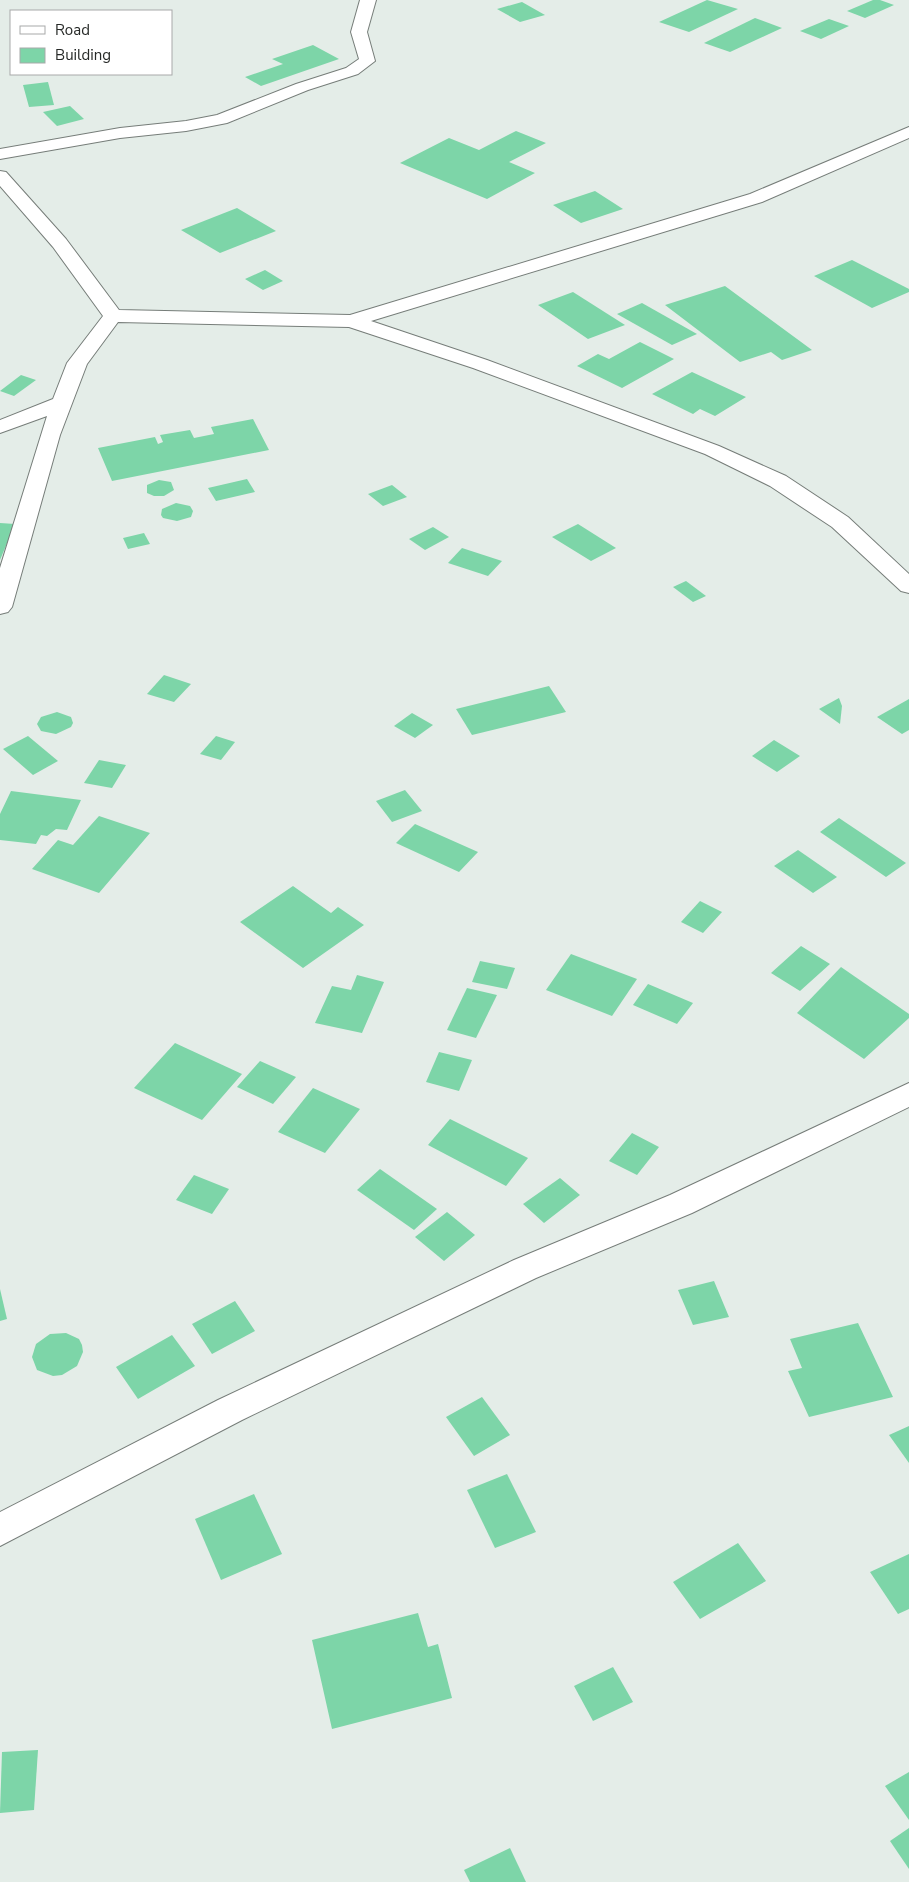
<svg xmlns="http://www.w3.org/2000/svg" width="909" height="1882" font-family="'Nunito Sans',sans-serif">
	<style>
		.building { fill: #7dd5a8 }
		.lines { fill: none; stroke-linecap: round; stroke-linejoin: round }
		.minor-casing { stroke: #767d79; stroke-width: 2 }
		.minor { fill: #fff; fill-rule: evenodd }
	</style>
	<rect width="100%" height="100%" fill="#e4ede8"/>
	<g class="building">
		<path d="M707,0L738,9L689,32L659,22Z"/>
		<path d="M873,0H880L894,5L865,18L847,11Z"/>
		<path d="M522,2L545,15L520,22L497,9Z"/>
		<path d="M755,18L782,28L730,52L704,43Z"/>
		<path d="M829,19L849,26L821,39L800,31Z"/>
		<path d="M313,45L339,59L261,86L245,77L283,64L272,59Z"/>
		<path d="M48,82L54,105L29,107L23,85Z"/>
		<path d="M70,106L84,119L57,126L43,112Z"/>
		<path d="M516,131L546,143L509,162L535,173L487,199L400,163L449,138L479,150Z"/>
		<path d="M595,191L623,209L581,223L553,205Z"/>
		<path d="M237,208L276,231L220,253L181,230Z"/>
		<path d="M852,260L909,289V292L872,308L814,276Z"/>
		<path d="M265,270L283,281L263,290L245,279Z"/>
		<path d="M725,286L812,350L782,360L771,352L740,362L665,305Z"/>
		<path d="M573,292L625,325L588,339L538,305Z"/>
		<path d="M642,303L697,334L672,345L617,314Z"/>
		<path d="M640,342L674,359L622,388L577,366L598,354L609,359Z"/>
		<path d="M692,372L746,397L715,416L700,409L693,414L652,394Z"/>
		<path d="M21,375L36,380L14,396L0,391Z"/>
		<path d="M253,419L269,450L112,481L98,448L155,437L158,444L163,442L160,435L190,430L194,438L214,434L211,427Z"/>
		<path d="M247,479L255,492L216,501L208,488Z"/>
		<path d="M159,480L171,482L174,490L164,496H154L147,493V485Z"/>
		<path d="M392,485L407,497L383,506L368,494Z"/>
		<path d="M176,503L190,506L193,511L191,517L177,521L163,518L161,515L162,509Z"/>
		<path d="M0,523L15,524L0,560Z"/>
		<path d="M578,524L616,548L591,561L552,537Z"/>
		<path d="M433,527L449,537L425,550L409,539Z"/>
		<path d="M144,533L150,544L128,549L123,538Z"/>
		<path d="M462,548L502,561L488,576L448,563Z"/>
		<path d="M686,581L706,596L693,602L673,587Z"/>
		<path d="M164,675L191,684L174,702L147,694Z"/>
		<path d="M549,686L566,712L472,735L456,709Z"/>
		<path d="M839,698L842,706L840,724L819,709Z"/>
		<path d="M909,699V730L902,734L877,717Z"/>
		<path d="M57,712L71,717L73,723L71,727L56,734L41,731L37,724L41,717Z"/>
		<path d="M412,713L433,725L415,738L394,726Z"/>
		<path d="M28,736L58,761L33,775L3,749Z"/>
		<path d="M216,736L235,742L221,760L200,754Z"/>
		<path d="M774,740L800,756L777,772L752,756Z"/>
		<path d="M99,760L126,765L112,788L84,783Z"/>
		<path d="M405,790L422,811L392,822L376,801Z"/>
		<path d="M11,791L81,800L67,830L56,829L47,836L41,835L36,844L0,840V814Z"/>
		<path d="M99,816L150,833L99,893L32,869L58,840L73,845Z"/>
		<path d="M839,818L906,863L886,877L820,832Z"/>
		<path d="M415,824L478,852L459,872L396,843Z"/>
		<path d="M798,850L837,877L813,893L774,866Z"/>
		<path d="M293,886L331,913L338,907L364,925L303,968L240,922Z"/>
		<path d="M700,901L722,912L703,933L681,922Z"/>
		<path d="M801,946L830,964L800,991L771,973Z"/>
		<path d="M571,954L637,979L612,1016L546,990Z"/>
		<path d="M480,961L515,968L507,989L472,982Z"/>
		<path d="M841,967L909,1014V1018L864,1059L797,1013Z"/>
		<path d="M357,975L384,982L362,1033L315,1023L332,986L351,990Z"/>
		<path d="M648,984L693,1003L677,1024L633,1005Z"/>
		<path d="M467,988L497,995L476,1038L447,1030Z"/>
		<path d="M175,1043L242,1074L202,1120L134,1088Z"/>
		<path d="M439,1052L472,1060L459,1091L426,1082Z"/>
		<path d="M260,1061L296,1077L273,1104L237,1087Z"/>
		<path d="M313,1088L360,1109L325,1153L278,1132Z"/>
		<path d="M450,1119L528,1158L506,1186L428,1145Z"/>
		<path d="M632,1133L659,1147L637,1175L609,1161Z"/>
		<path d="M380,1169L437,1209L414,1230L357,1190Z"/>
		<path d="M194,1175L229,1189L212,1214L176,1200Z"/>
		<path d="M560,1178L580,1195L544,1223L523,1204Z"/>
		<path d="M447,1212L475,1235L444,1261L415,1237Z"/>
		<path d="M714,1281L729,1317L693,1325L678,1290Z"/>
		<path d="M0,1289L7,1319L0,1321Z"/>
		<path d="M235,1301L255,1331L212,1354L192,1324Z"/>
		<path d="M858,1323L893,1397L809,1417L788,1371L802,1368L790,1339Z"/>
		<path d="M66,1333L79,1339L82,1345L83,1352L77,1366L62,1375L53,1376L37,1370L32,1357L36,1344L50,1334Z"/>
		<path d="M172,1335L195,1366L138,1399L116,1367Z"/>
		<path d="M482,1397L510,1435L474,1456L446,1417Z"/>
		<path d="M909,1426V1463L889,1435Z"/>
		<path d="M507,1474L536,1532L495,1548L467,1490Z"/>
		<path d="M254,1494L282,1554L221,1580L195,1519Z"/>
		<path d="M738,1543L766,1581L700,1619L673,1582Z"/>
		<path d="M909,1554V1609L898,1614L870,1572Z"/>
		<path d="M418,1613L428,1647L438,1644L452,1698L332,1729L312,1640Z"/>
		<path d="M613,1667L633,1702L593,1721L574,1686Z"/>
		<path d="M38,1750L34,1810L0,1813L2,1752Z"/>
		<path d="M909,1772V1820L885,1786Z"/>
		<path d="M909,1828V1869L890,1841Z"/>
		<path d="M510,1848L526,1882H470L464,1870Z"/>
	</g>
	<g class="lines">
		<g class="minor-casing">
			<g id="minor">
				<path d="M360,0H376L367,32L375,61L358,74L308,90L227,123L186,131L120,138L0,159V149L120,128L186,121L217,115L296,84L346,68L359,59L351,32Z"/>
				<path d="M909,127V138L762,202L371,321L487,360L719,446L786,476L848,517L909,574V593L901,591L832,527L770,486L705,454L473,368L349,327L118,322L87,364L60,435L12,607L8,612L0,614V568L47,416L0,433V420L53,399L67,363L103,316L53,247L0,186V171L6,172L66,239L119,310L350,315L750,194Z"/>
				<path d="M909,1083V1107L692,1213L536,1278L242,1420L0,1546V1512L218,1400L514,1260L670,1195Z"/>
			</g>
		</g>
		<use href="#minor" class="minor"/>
	</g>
	<rect x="10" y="10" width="162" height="65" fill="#ffffff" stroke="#a8a9a9"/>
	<rect x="20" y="26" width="25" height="8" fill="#ffffff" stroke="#a8a9a9"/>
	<text x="55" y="35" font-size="15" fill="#262927">Road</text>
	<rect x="20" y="48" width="25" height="15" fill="#7dd5a8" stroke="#a8a9a9"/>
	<text x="55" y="60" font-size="15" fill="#262927">Building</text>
</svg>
